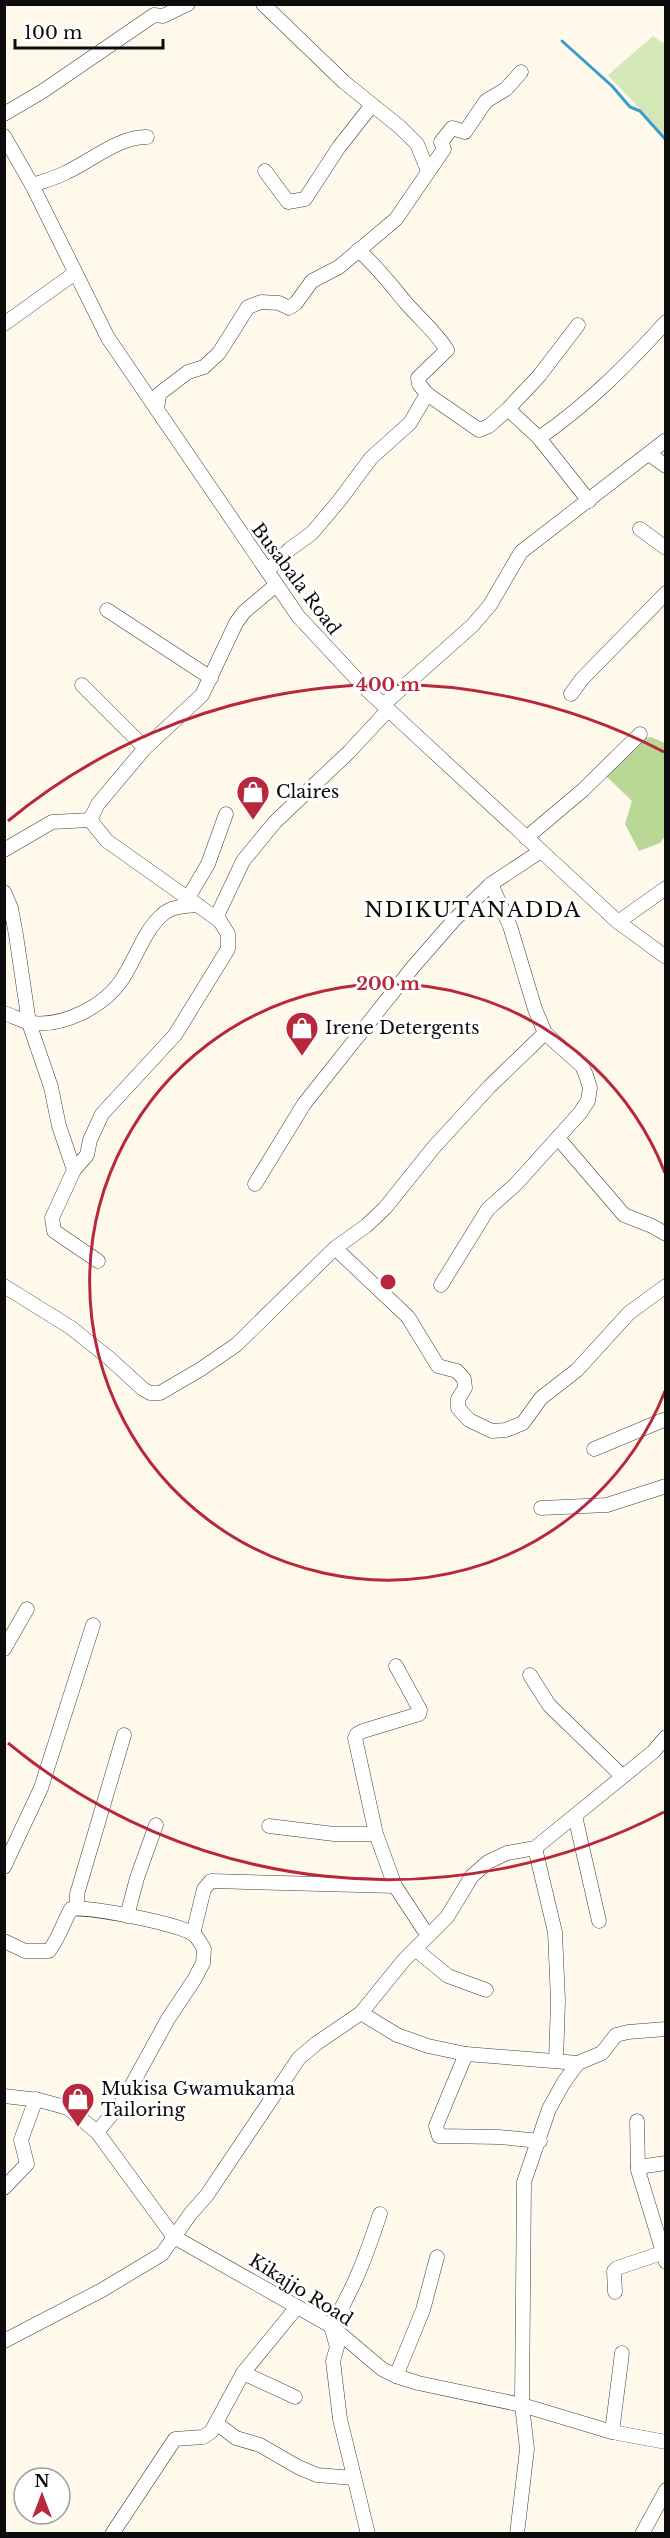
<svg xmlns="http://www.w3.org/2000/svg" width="670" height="2538" font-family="'Libre Baskerville',serif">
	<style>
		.green { fill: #d4e8b7 }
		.forest { fill: #b9d896 }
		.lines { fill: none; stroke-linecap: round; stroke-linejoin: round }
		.stream { stroke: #3a9cca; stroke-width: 3 }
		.minor-casing { stroke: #3f3f3f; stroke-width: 15 }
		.minor { stroke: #fff; stroke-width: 14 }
		.ring { fill: none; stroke: #b9273a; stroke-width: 3 }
		.labels { text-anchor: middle; stroke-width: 6; stroke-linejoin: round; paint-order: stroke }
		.street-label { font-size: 18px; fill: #0c0c0c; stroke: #fff }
		.poi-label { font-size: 18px; fill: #0c0c0c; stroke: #fff; text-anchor: start }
		.quarter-label { font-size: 21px; letter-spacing: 1.5px; fill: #0c0c0c; stroke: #fff }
		.centre { fill: #b9273a; stroke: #fff; stroke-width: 3 }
		.ring-label { font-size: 18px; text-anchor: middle; font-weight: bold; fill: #b9273a; stroke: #fff; stroke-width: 6; stroke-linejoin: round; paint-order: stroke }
	</style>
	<rect width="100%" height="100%" fill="#fff9ec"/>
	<path class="green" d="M653,36L663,43L665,42V136L608,75Z"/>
	<path class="forest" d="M651,737L665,743V836L660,843L639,851L625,824L632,801L606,776L639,739Z"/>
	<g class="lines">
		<path class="stream" d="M562,41L612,86L630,107L640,111L666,140"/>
		<g class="minor-casing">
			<g id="minor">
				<path d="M263,4L344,82L401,128L417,144L428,171"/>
				<path d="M4,114L43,91L154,15L163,16L188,4"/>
				<path d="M4,136L32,185L108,338L298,616L364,687L421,740L618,922L666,957"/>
				<path d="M265,171L288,202L305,199L339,147L372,105"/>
				<path d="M32,185C44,181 56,178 67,172C91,161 120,136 147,137"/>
				<path d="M4,324L75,273"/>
				<path d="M427,394L479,430L489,426L508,409L539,438L589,501"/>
				<path d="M508,409L539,376L578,325"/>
				<path d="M157,410L159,394L188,372L204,367L219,353L248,307L261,302L279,303L289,308L296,303L312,281L339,267L396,219L444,149L441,142L452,128L465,132L486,101L506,89L521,72"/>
				<path d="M539,438C588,404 626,366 666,322"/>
				<path d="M649,454L666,466"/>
				<path d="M640,529L666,548"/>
				<path d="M267,571L290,549L312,533L339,501L371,458L410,423L427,394L419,384L418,378L447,350C436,332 420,319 406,303C391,285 377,266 358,250"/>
				<path d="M107,610L211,678"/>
				<path d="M82,685L145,748L202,695L236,623L244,612L276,585"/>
				<path d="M571,694L582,679L666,593"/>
				<path d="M383,705L473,625L490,605L521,552L666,440"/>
				<path d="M526,838L583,790L640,734"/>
				<path d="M4,850L52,822L90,820"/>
				<path d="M4,892L11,908L16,935L29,1023L51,1087L59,1126L74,1170"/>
				<path d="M188,898L208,864L226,814"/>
				<path d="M216,918L243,861L275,822L349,752L388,710"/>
				<path d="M618,922L666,888"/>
				<path d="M4,1013C13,1016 22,1021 31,1023C64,1027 105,1006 123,978C136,958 144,931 162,915C171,906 186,906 198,905"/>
				<path d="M558,1138L624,1215L652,1226L666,1234"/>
				<path d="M255,1184L304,1104L413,967L454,920L491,884L541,851"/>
				<path d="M335,1248L408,1317L438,1366L457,1371L464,1379L465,1388L458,1399V1408L469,1420L492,1431L506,1430L523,1423L541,1398L577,1370L629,1313L666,1286"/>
				<path d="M98,1261L54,1231L52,1218L74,1170L87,1155L90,1140L102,1114L175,1035L228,949V934L220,921L107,841L90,820L98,804L145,748"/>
				<path d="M441,1285L488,1209L516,1184L580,1113L588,1101L590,1088L586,1075L582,1066L545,1033L535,1009L510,926L491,884"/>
				<path d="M4,1286L70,1327L109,1358L143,1389L150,1393H160L201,1369L236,1345L335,1248L366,1226L385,1208L434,1147L490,1086L545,1033"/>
				<path d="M594,1449L666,1419"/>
				<path d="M541,1508L607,1505L666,1486"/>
				<path d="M4,1649L27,1609"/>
				<path d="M530,1675L549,1705L621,1775"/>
				<path d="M575,1816L599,1921"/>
				<path d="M269,1826L334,1834H376L395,1886"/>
				<path d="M376,1834L355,1738L357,1734L363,1731L419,1714L420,1710L396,1666"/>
				<path d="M535,1848L555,1932L558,2001L556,2061"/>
				<path d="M4,1867L41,1788L93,1625"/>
				<path d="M77,1908V1894L124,1735"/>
				<path d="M127,1916L137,1878L156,1825"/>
				<path d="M193,1934L204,1889L211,1881L395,1886L428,1936"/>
				<path d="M4,1941L25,1951H49C59,1938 63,1923 71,1909C88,1906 180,1924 193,1934C198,1937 201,1944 204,1949L203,1963L194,1980L168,2019L123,2101L97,2132"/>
				<path d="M415,1949L448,1976L486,1990"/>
				<path d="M361,2013L397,2035L428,2046L466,2054L578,2063L602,2053L616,2035L628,2032L666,2029"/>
				<path d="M466,2054L436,2126L439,2136L499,2137L540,2141"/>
				<path d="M4,2096L39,2100L68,2108L97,2132L174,2237L331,2326L382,2369L396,2376L418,2383L522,2405L612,2432L666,2442"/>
				<path d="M637,2121L638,2170L666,2262"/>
				<path d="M638,2167L666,2163"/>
				<path d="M4,2188L27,2164L21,2140L36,2099"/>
				<path d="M615,2292L614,2271L617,2268L662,2253"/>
				<path d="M4,2341L102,2290L162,2254L191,2213L207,2195L299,2058L317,2043L361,2013L404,1960L447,1917L472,1876L488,1862L507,1853L535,1848L653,1752L666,1737"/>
				<path d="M243,2373L295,2397"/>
				<path d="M396,2376L423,2310L437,2257"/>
				<path d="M216,2423L236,2438L260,2445L298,2467L317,2475L354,2478"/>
				<path d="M612,2432L622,2353"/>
				<path d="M112,2534L175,2439L203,2437L211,2432L243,2373L297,2307"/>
				<path d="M368,2534L340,2419L333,2361L337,2347L331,2326C354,2289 366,2256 380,2214"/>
				<path d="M517,2534L527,2449L522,2405L524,2182L549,2109L564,2082L578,2063"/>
				<path d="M642,2534L666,2490"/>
			</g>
		</g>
		<use href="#minor" class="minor"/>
	</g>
	<g class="ring">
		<path d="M665 1391A298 298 0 1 1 665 1173"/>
		<path d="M664 1812A597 597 0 0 1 8 1743M8 821A597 597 0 0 1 664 752"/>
	</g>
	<defs>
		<g id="shop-pin" transform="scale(1.725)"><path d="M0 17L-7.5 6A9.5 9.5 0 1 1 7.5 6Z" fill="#b9273a" stroke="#fff"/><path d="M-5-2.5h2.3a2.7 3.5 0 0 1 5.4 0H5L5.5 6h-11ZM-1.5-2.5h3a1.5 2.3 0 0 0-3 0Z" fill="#fff"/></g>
	</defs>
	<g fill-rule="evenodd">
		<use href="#shop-pin" x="253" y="792"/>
		<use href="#shop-pin" x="302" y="1028"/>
		<use href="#shop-pin" x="78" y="2099"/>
	</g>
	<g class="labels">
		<g class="street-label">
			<text transform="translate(296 579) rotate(53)" y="6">Busabala Road</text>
			<text transform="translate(301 2290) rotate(32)" y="6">Kikajjo Road</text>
		</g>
		<g class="poi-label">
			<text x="276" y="798">Claires</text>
			<text x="325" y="1034">Irene Detergents</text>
			<text x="101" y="2095">Mukisa Gwamukama<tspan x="101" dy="21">Tailoring</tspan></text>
		</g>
		<g class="quarter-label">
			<text x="473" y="917">NDIKUTANADDA</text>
		</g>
	</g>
	<circle cx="388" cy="1282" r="9" class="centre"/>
	<g class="ring-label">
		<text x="388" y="691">400 m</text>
		<text x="388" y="990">200 m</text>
	</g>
	<rect width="670" height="2538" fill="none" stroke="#0c0c0c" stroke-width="12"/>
	<g transform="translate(42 2496)"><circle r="28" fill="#ffffff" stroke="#9e9e9e" stroke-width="1.5"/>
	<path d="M0-4.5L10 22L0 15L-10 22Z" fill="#b9273a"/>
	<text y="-9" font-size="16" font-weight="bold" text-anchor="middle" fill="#0c0c0c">N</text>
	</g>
	<path d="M15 39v9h148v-9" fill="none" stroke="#0c0c0c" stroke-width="3"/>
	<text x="24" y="39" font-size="18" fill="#0c0c0c" stroke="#ffffff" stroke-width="4.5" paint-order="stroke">100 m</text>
</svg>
